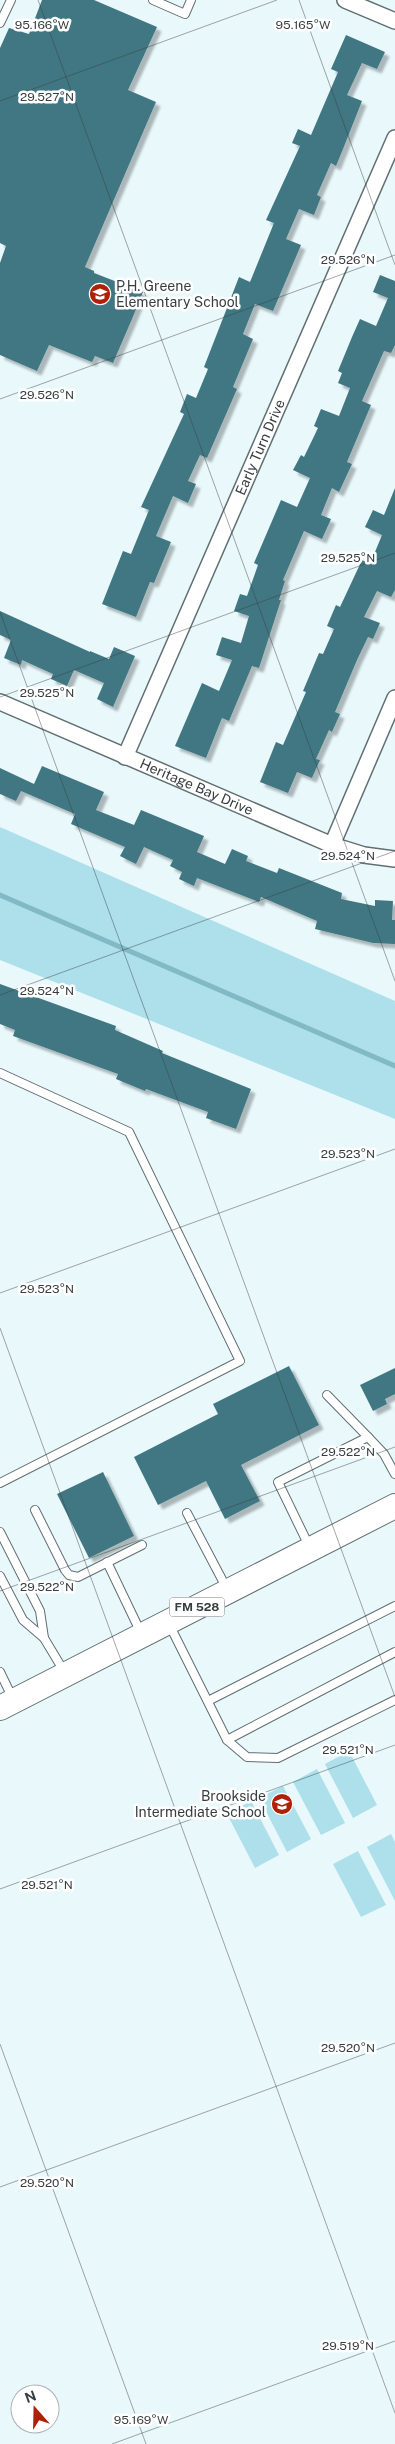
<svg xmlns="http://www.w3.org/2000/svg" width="395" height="2444" font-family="'Public Sans',sans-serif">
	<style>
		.green { fill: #ade0eb }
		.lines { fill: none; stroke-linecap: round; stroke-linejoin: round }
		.stream { stroke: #81b9c4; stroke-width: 5 }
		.building { fill: #417782; filter: url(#shadow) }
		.lane-casing { stroke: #616f72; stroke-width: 10 }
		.street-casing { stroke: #616f72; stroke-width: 18 }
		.primary-casing { stroke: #616f72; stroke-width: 26 }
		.lane { stroke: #fff; stroke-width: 8 }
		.street { stroke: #fff; stroke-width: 15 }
		.primary { stroke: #fff; stroke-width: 24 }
		.ticks { fill: none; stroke: #373e3f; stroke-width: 1; stroke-opacity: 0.45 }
		.labels { text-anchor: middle; stroke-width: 5; stroke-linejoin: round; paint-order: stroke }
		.shield { fill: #fff; stroke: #737879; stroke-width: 1 }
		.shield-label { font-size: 12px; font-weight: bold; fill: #373e3f }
		.poi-label { font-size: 14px; fill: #373e3f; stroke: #fff; text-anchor: start }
		.street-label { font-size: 14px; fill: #373e3f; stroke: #fff }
		.ticks-label { font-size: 12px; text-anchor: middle; fill: #373e3f; stroke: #fff; stroke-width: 5; stroke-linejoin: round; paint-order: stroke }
	</style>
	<defs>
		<filter id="shadow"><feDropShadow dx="4.5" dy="4.5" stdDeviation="1" flood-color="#0004"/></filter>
	</defs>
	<rect width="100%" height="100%" fill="#e8f8fb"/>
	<g class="green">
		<path d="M0,827L395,1001V1119L0,960Z"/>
		<path d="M349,1751L377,1805L353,1818L325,1764Z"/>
		<path d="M317,1769L345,1823L321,1835L293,1782Z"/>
		<path d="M283,1786L311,1839L287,1852L259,1798Z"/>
		<path d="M251,1801L279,1855L255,1868L227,1814Z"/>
		<path d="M391,1834L395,1842V1901L367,1847Z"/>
		<path d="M358,1851L386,1905L361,1917L333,1864Z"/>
	</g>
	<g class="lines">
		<path class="stream" d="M0,895L395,1066"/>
	</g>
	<g class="building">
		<path d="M42,0H94L157,27L128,90L156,102L85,267L94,271V273L143,292L132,319L113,363L95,356L92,362L49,345L37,371L0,355V263L6,246L0,243V48L9,28L29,34Z"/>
		<path d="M346,35L385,52L377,69L362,63L347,95L362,101L343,149L336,166L331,163L317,195L321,197L314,215L299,209L286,239L301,245L273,311L255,304L243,334L253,339L233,387L237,389L207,458L200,455L188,481L196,484L188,503L173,496L156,536L171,542L154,583L150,582L136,617L102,604L123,551L131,554L149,510L141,507L184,414L180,412L187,394L196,398L208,369L204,367L239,277L250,282L274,223L266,220L300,146L292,143L298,129L311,135L338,72L331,69Z"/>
		<path d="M380,275L395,281V345L391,353L384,351L362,401L371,405L347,462L352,464L339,492L332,488L321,515L331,519L322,539L304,531L283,580L285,581L279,600H281L259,668L252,666L229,721L222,718L206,758L175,746L202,683L219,691L232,660L216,655L222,637L241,643L249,616L234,611L240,594L247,596L258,565L254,563L281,500L297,507L310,478L293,470L301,455L304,457L318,428L314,426L321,409L339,416L350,388L338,383L342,373L338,371L352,337L360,319L376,326L388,298L373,292Z"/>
		<path d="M395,488V590L391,597L377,591L364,617L380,623L373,639L368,637L357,660L335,712L340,714L332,732L329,730L316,759L320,760L312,778L297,772L288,793L260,782L276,742L283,745L306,692L303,691L319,653L323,654L334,629L327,626L336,605L340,607L362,560L370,564L382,535L365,527L373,510L384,515Z"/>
		<path d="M0,611L90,652V651L109,659L114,647L135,656L113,707L97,699L104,683L74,670L67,686L51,679L53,674L22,660L21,665L4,658L11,640L0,635Z"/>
		<path d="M42,766L104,792L96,810L134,825L141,810L204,836L197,852L225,864L232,849L248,856L246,861L277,873L279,868L342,893L341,899L375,906V900L393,901L392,920H395V944L373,943L315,929L317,921L261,897L259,902L197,878L194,886L179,879L182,872L170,866L173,860L144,847L136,864L120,856L125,847L71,824L75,814L21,791L16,801L0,794V768L34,784Z"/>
		<path d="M0,984L116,1026L115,1030L163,1051L162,1053L251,1089L236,1129L206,1118L208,1112L146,1089L145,1091L116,1079L118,1074L13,1036L15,1030L0,1024Z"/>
		<path d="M289,1366L319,1425L241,1465L260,1501L225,1519L206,1481L158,1505L134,1457L218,1414L213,1404Z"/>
		<path d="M395,1368V1394L385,1399L387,1404L373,1411L360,1385Z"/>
		<path d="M103,1472L134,1536L89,1558L57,1494Z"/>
	</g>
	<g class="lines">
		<g class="lane-casing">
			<g id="lane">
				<path d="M153,0L185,14L191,0"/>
				<path d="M0,23L11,0"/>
				<path d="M0,1073L129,1132L240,1361L0,1483"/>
				<path d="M327,1395L368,1437"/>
				<path d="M35,1510L65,1570L69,1575L78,1577L142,1545"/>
				<path d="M187,1513L227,1589"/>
				<path d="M0,1532L40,1611L44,1638"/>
				<path d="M310,1548L278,1482L368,1437L384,1454L395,1474"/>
				<path d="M107,1562L141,1633"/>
				<path d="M0,1576L23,1620L44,1638L65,1673"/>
				<path d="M169,1624L227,1740L247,1757L278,1758L395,1700"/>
				<path d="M0,1672L13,1699"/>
				<path d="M208,1701L395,1606"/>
				<path d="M227,1740L395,1652"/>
			</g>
		</g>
		<g class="street-casing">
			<g id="street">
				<path d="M345,0L395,21"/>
				<path id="s1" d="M0,702L332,845L364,855L395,859"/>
				<path id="s2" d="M125,757L395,138"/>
				<path d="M332,845L395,698"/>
			</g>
		</g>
		<g class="primary-casing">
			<path id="primary" d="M0,1708L395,1506"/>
		</g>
		<use href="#lane" class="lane"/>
		<use href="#street" class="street"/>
		<use href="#primary" class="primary"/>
	</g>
	<path class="ticks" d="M38,0L395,981M299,0L395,265M0,101L277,0M0,399L395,255M0,612L395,1697M0,697L395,553M0,995L395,851M0,1293L395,1149M0,1328L395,2413M0,1591L395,1447M0,1889L395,1745M0,2044L146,2444M0,2187L395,2043M112,2444L395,2341"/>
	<defs>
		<g id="school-disc" transform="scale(1.125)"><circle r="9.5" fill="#af2107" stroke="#fff"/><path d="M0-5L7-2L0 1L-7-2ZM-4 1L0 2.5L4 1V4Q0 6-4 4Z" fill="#fff"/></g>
	</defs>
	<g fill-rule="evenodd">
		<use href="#school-disc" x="100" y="294"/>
		<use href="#school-disc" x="282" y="1804"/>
	</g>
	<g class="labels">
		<rect class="shield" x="169.5" y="1597.5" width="55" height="19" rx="4"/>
		<g class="shield-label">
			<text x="197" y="1611">FM 528</text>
		</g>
		<g class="poi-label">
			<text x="116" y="291">P.H. Greene<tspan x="116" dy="16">Elementary School</tspan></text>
			<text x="266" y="1801" text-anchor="end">Brookside<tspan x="266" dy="16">Intermediate School</tspan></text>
		</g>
		<g class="street-label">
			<text dy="5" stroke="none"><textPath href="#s2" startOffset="338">Early Turn Drive</textPath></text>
			<text dy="5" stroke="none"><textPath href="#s1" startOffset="214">Heritage Bay Drive</textPath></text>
		</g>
	</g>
	<g class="ticks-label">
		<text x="42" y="29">95.166°W</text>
		<text x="303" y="29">95.165°W</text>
		<text x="47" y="101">29.527°N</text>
		<text x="348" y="264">29.526°N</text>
		<text x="47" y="399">29.526°N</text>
		<text x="348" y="562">29.525°N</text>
		<text x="47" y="697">29.525°N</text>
		<text x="348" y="860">29.524°N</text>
		<text x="47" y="995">29.524°N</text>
		<text x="348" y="1158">29.523°N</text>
		<text x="47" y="1293">29.523°N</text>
		<text x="348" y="1456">29.522°N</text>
		<text x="47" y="1591">29.522°N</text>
		<text x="348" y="1754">29.521°N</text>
		<text x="47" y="1889">29.521°N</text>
		<text x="348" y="2052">29.520°N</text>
		<text x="47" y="2187">29.520°N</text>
		<text x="348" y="2350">29.519°N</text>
		<text x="141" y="2424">95.169°W</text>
	</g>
	<g transform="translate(35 2409) rotate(340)"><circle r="24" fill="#ffffff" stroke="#afb2b2"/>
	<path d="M0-4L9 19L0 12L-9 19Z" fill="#af2107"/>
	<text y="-8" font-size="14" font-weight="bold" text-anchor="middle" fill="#373e3f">N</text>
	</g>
</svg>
